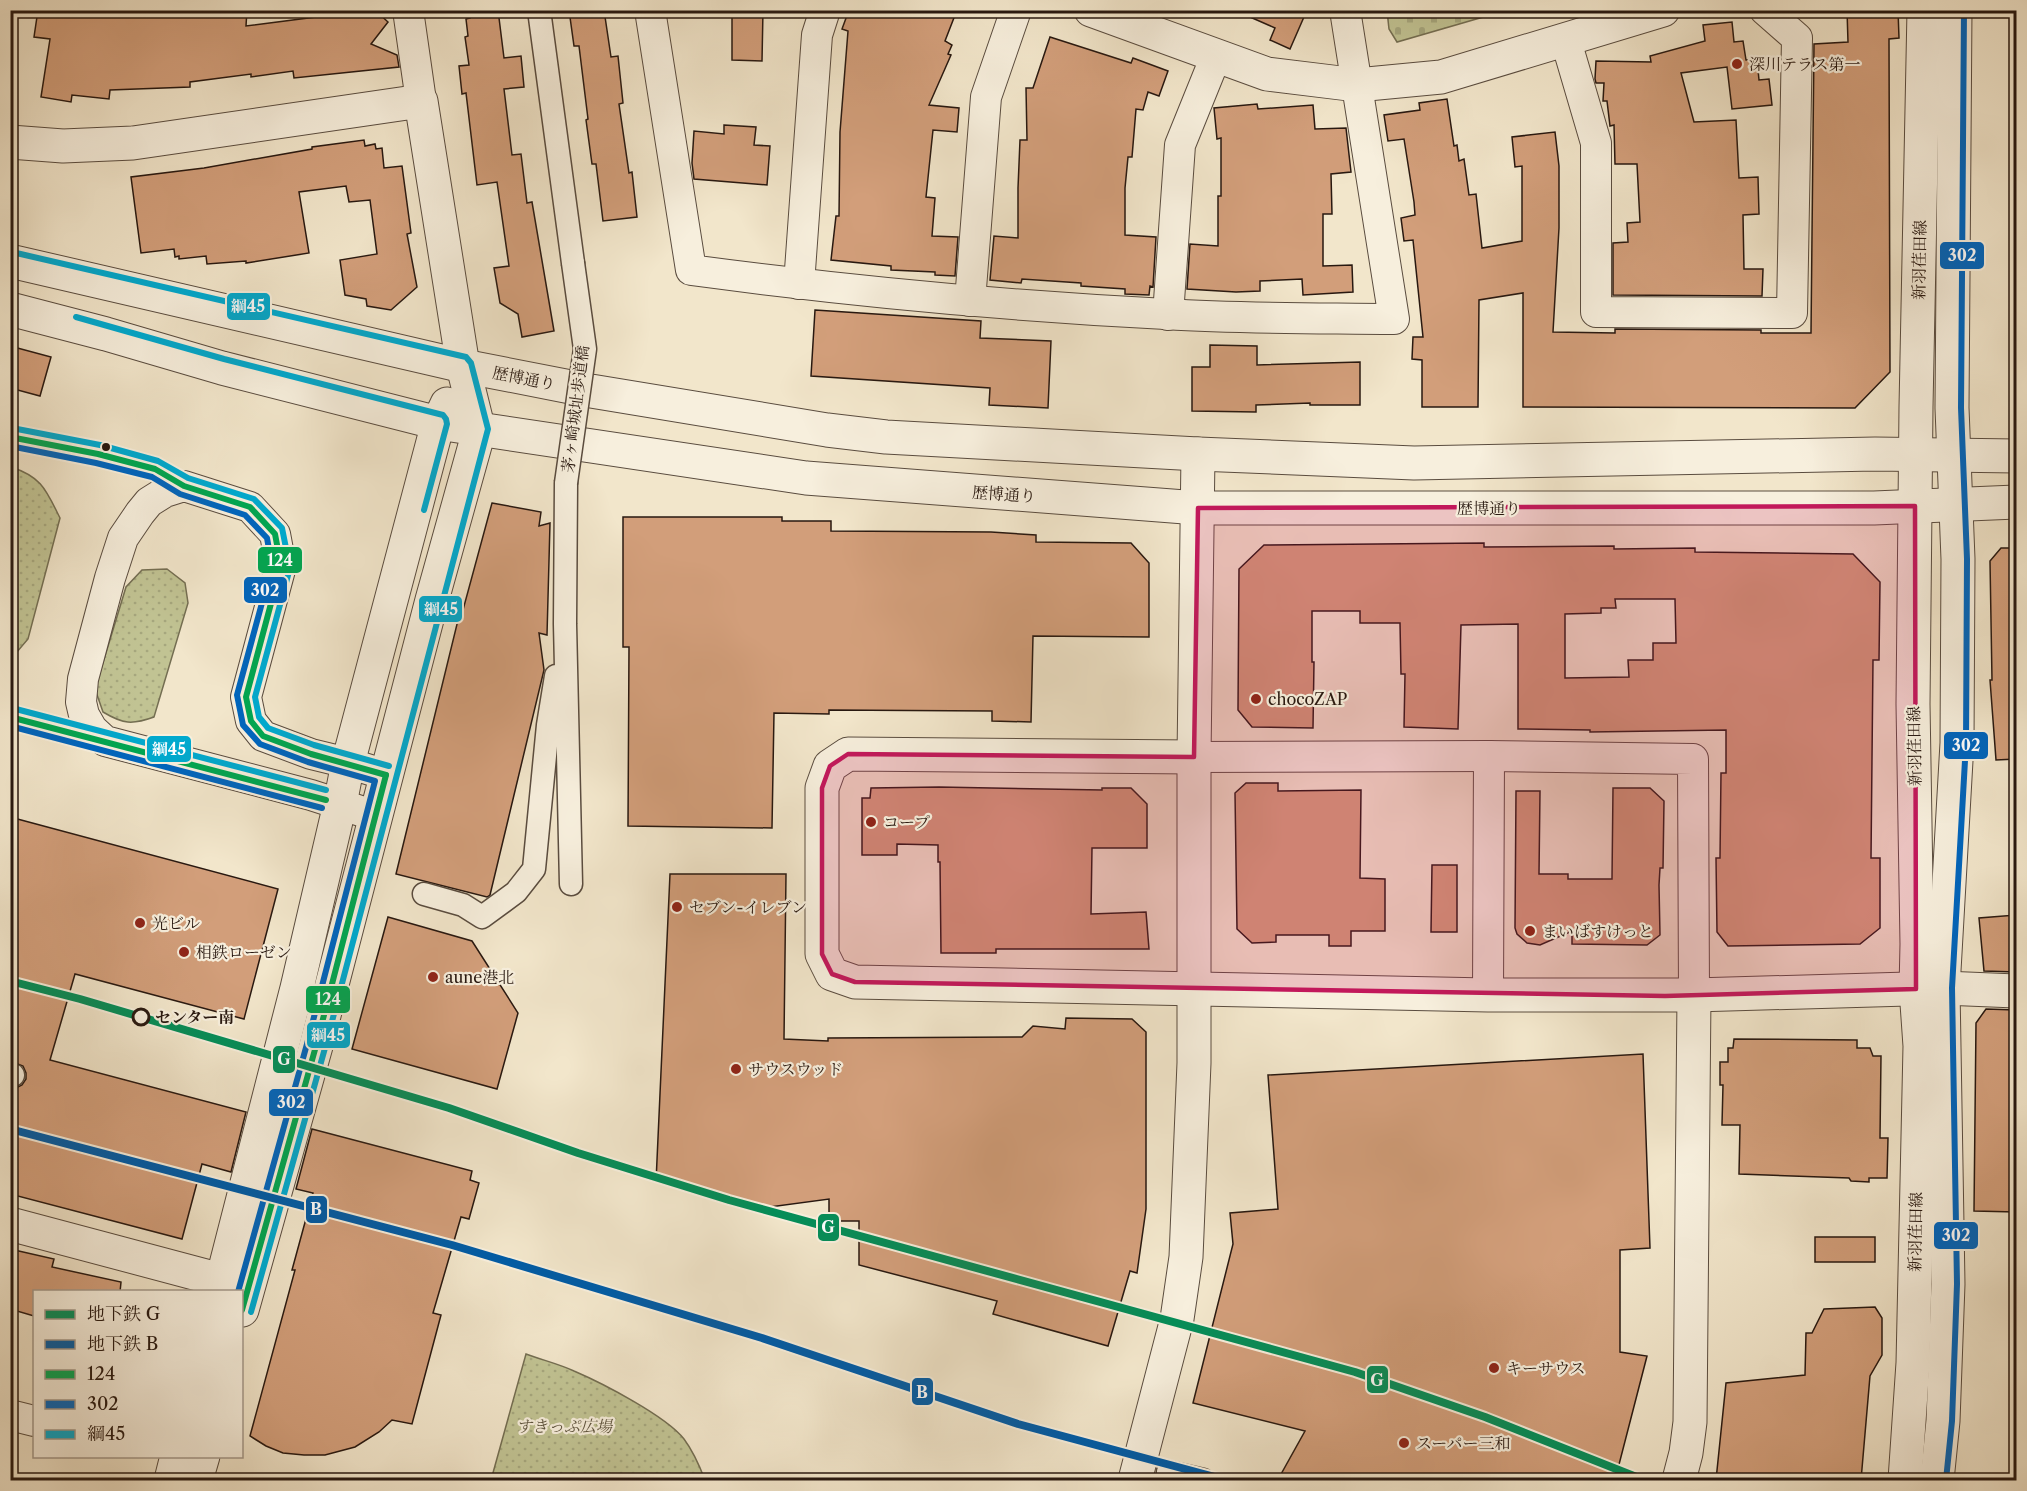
<svg xmlns="http://www.w3.org/2000/svg" width="2027" height="1491" font-family="'Libre Caslon Text','Noto Serif JP',serif">
	<style>
		.green { fill: url(#green-dots); stroke: #746e52; stroke-width: 1.5 }
		.cemetery { fill: url(#cemetery-stones); stroke: #746e52; stroke-width: 1.5 }
		.building { fill: #d29e7a; stroke: #281810; stroke-width: 1.5; fill-rule: evenodd }
		.lines { fill: none; stroke-linecap: round; stroke-linejoin: round }
		.pedestrian-casing { stroke: #5a4c3f; stroke-width: 25 }
		.minor-casing { stroke: #5a4c3f; stroke-width: 32 }
		.tertiary-casing { stroke: #5a4c3f; stroke-width: 35 }
		.pedestrian { stroke: #f7efdd; stroke-width: 22 }
		.minor { stroke: #f7efdd; stroke-width: 30 }
		.tertiary { stroke: #f7efdd; stroke-width: 33 }
		.pedestrian-bridge-casing { stroke: #5a4c3f; stroke-width: 25; stroke-linecap: butt }
		.pedestrian-bridge { stroke: #f7efdd; stroke-width: 22 }
		.bus-1-casing { stroke: #f7efdd; stroke-width: 10 }
		.bus-2-casing { stroke: #f7efdd; stroke-width: 10 }
		.bus-3-casing { stroke: #f7efdd; stroke-width: 10 }
		.bus-1 { stroke: #00a651; stroke-width: 6 }
		.bus-2 { stroke: #0065bd; stroke-width: 6 }
		.bus-3 { stroke: #00a9ce; stroke-width: 6 }
		.metro-1-casing { stroke: #f7efdd; stroke-width: 12 }
		.metro-2-casing { stroke: #f7efdd; stroke-width: 12 }
		.metro-1 { stroke: #048d58; stroke-width: 8 }
		.metro-2 { stroke: #005ba5; stroke-width: 8 }
		.marked { fill: #c2185b; fill-opacity: 0.2; stroke: #c2185b; stroke-width: 4.5; stroke-linejoin: round }
		.poi-dot { fill: #8f2418; stroke: #f7efdd; stroke-width: 2 }
		.bus-dot { fill: #281810; stroke: #f7efdd; stroke-width: 2 }
		.stop-dot { fill: #f7efdd; stroke: #281810; stroke-width: 3 }
		.labels { text-anchor: middle; stroke-width: 4.5; stroke-linejoin: round; paint-order: stroke }
		.poi-label { font-size: 16px; fill: #281810; stroke: #f7efdd; text-anchor: start }
		.street-label { font-size: 16px; fill: #281810; stroke: #f7efdd }
		.stop-label { font-size: 16px; font-weight: bold; fill: #281810; stroke: #f7efdd; text-anchor: start }
		.park-label { font-size: 16px; font-style: italic; fill: #5e543e; stroke: #f7efdd }
		.line-badge { stroke: #f7efdd; stroke-width: 2 }
		.badge-label { font-size: 16px; text-anchor: middle; font-weight: bold; fill: #fff }
	</style>
	<defs>
		<pattern id="green-dots" width="8" height="8" patternUnits="userSpaceOnUse" patternTransform="scale(1.5)"><rect width="8" height="8" fill="#c1c393"/><path d="M2 2h.1M6 6h.1" fill="none" stroke="#a6a77e" stroke-width="1.8" stroke-linecap="round"/></pattern>
		<pattern id="cemetery-stones" width="16" height="16" patternUnits="userSpaceOnUse" patternTransform="scale(1.5)"><rect width="16" height="16" fill="#c1c393"/><path d="M2 7V4a2 2 0 0 1 4 0v3zM10 15v-3a2 2 0 0 1 4 0v3z" fill="#a6a77e"/></pattern>
	</defs>
	<rect width="100%" height="100%" fill="#f2e6cb"/>
	<filter id="stains"><feTurbulence type="fractalNoise" baseFrequency=".00333" numOctaves="4"/><feColorMatrix values="0 0 0 0 .2 0 0 0 0 .09 0 0 0 0 .02 0 0 0 .5 -.17"/></filter>
	<radialGradient id="worn" r=".72"><stop offset=".6" stop-color="#630" stop-opacity="0"/><stop offset="1" stop-color="#630" stop-opacity=".3"/></radialGradient>
	<g class="green">
		<path d="M11,467C42,477 46,490 60,518L28,639L11,659Z"/>
		<path d="M167,569L185,583L188,603L154,717C132,725 123,724 103,712L95,689L126,587L142,570Z"/>
		<path d="M526,1354C542,1360 559,1364 574,1371C602,1383 666,1416 684,1439C693,1451 700,1467 705,1480H491Z"/>
	</g>
	<path class="cemetery" d="M1387,11V10L1504,11L1397,42L1389,29Z"/>
	<g class="building">
		<path d="M38,10H247L246,26L339,14V10H375L388,22L371,44L397,55L399,67L294,78L293,71L251,77V74L190,82V87L110,90L109,99L72,95L71,102L41,97L50,39L34,37Z"/>
		<path d="M469,10H498L504,58L521,56L524,87L504,89L512,155L521,154L527,203L532,202L554,331L522,337L518,314L500,303L494,268L509,266L497,182L477,185L466,93L462,94L459,66L469,65L465,37L468,36L466,19L470,18Z"/>
		<path d="M569,10H604L611,57L618,56L623,103L619,104L629,173L632,172L637,217L603,221L596,164H592L586,120L588,119L579,46H574Z"/>
		<path d="M732,10H763L762,61L732,60Z"/>
		<path d="M849,10H957L945,41L952,45L948,54L951,55L929,105L959,108L957,132L933,130L926,197L935,198L932,236L958,237L955,276L935,275V272L891,270V266L831,260L836,216H839L840,132L848,31L842,29Z"/>
		<path d="M1234,10H1307L1290,49L1270,40L1275,28Z"/>
		<path d="M1847,10H1898L1899,38L1889,39L1890,372L1855,408L1523,407V293L1479,300L1478,407H1422V360L1412,359L1413,337H1423L1413,240L1404,241L1401,218L1415,215L1414,202L1404,139L1388,141L1384,115L1420,110L1419,103L1447,99L1454,146L1457,145L1459,161L1464,159L1469,195L1476,194L1482,248L1522,241V166L1515,167L1512,137L1555,132L1559,166V228L1553,332L1615,333V329L1761,330V333H1811L1814,44L1848,42Z"/>
		<path d="M1732,22L1734,42L1743,41L1746,60L1757,59L1759,80L1769,79L1772,105L1732,109L1727,67L1681,73L1694,122L1736,120L1739,178L1758,177L1759,214L1743,215L1744,269H1763L1762,296L1613,295V243L1628,242L1627,223L1640,222L1637,164H1615L1614,125L1610,126L1607,101H1603L1604,83H1596L1595,79L1596,61L1651,62L1650,56L1705,41L1703,25Z"/>
		<path d="M1050,37L1131,63L1133,58L1168,71L1159,96L1148,92L1143,110L1136,109L1132,157H1128L1125,188V235L1156,237L1153,287L1150,286L1149,295L1125,294V289L1081,286V283L1022,279L1021,283L990,280L994,236L1018,238V188L1020,140H1027L1026,88H1033Z"/>
		<path d="M1257,104L1258,109L1313,105L1315,129L1346,128L1351,172L1331,174L1332,214H1323V266L1352,265L1353,292L1303,295L1302,279L1260,281V291L1236,292L1187,289L1190,244L1218,246V196H1221V138L1217,139L1214,108Z"/>
		<path d="M724,125L756,127L754,145L770,146L767,185L694,179L692,163L694,131L724,134Z"/>
		<path d="M364,140L365,146L375,144L376,149L382,148L384,168L402,166L411,233L407,234L417,287L391,310L367,306L366,299L345,295L340,260L377,254L370,200L349,202L346,186L299,192L309,253L246,263V261L207,264L206,256L179,259V256L175,257L174,249L141,253L131,177L204,168L312,149V147Z"/>
		<path d="M815,310L981,321L980,338L1051,341L1048,408L989,405L990,388L811,376Z"/>
		<path d="M1210,345L1257,346V365L1360,362V405H1310V403L1256,405V412L1192,411V367H1210Z"/>
		<path d="M10,346L51,357L40,396L10,388Z"/>
		<path d="M492,503L541,512L539,526L550,523L547,635L539,633L544,670L490,895L487,897L396,874L458,620L460,621Z"/>
		<path d="M623,517H782V521H831V531L991,532L1036,535V542L1131,543L1149,563V637L1033,636L1031,722L992,721V711L829,710V714L774,713L772,828L628,826L629,647H623Z"/>
		<path d="M1484,543V547L1614,546V549L1695,548V552L1853,554L1880,582L1879,660H1873L1871,858H1880V928L1860,944L1728,946L1717,932L1716,858H1720L1721,773H1726V730L1590,732V730L1518,729V624L1461,625L1458,729L1404,727L1405,674H1401L1400,623H1360V611H1312V662H1314L1313,728L1252,727L1238,710L1239,569L1264,545ZM1615,599H1675L1676,643H1653V660H1628L1629,677L1565,678V614L1601,613V608H1616Z"/>
		<path d="M2001,548H2016V759L1996,760L1990,680H1992L1990,561Z"/>
		<path d="M1246,783H1278V791L1361,790L1360,878L1385,879V931H1351V946H1329V935H1276V942L1252,943L1237,929L1235,793Z"/>
		<path d="M939,787L1102,790V788H1131L1147,804V848H1092L1091,914L1146,912L1149,949H996V953H941L940,862H938V845L897,844V855H862V798H870L871,788Z"/>
		<path d="M1613,788H1650L1664,801L1663,868H1660L1659,885L1660,935L1647,945L1572,944V931L1540,945L1527,943L1517,934L1515,928L1516,791H1540L1539,874H1568V879H1612Z"/>
		<path d="M10,817L278,889L244,1019L75,974L50,1060L246,1112L231,1172L202,1164L182,1239L10,1194V1088H16L22,1085L26,1079V1073L23,1066L10,1061Z"/>
		<path d="M1432,865H1457V932H1431Z"/>
		<path d="M670,874H786L784,1039L828,1041V1038L1022,1037L1033,1026L1065,1029L1066,1018L1132,1019L1146,1032V1209L1137,1273L1130,1271L1108,1346L993,1314L997,1301L859,1265V1221H829V1199L754,1209L656,1182Z"/>
		<path d="M2016,915V972L1984,971L1979,918Z"/>
		<path d="M388,917L472,941L518,1013L497,1089L352,1049Z"/>
		<path d="M1986,1009L2016,1010V1212L1974,1211L1976,1023Z"/>
		<path d="M1734,1039L1857,1040V1048H1870L1873,1056H1881L1880,1138H1888L1887,1178H1869V1182L1851,1181L1849,1178L1739,1174L1740,1125H1722L1723,1085H1720V1062H1728V1048H1733Z"/>
		<path d="M1643,1054L1650,1248L1620,1250V1352L1647,1356L1615,1480H1299L1280,1476L1305,1431L1193,1403L1233,1244L1230,1213L1278,1209L1268,1075Z"/>
		<path d="M312,1129L472,1171L470,1180L479,1183L469,1219L461,1217L433,1313L441,1315L412,1424L392,1420L379,1432L355,1447L325,1455H304L283,1453L266,1446L250,1436L295,1270H292L313,1193L296,1189Z"/>
		<rect x="1815" y="1237" width="60" height="25"/>
		<path d="M10,1249L54,1259L52,1267L121,1282L120,1292H34V1316L10,1309Z"/>
		<path d="M1875,1307L1882,1318V1355L1870,1376L1861,1480H1716L1726,1383L1805,1375L1806,1333H1812L1824,1309Z"/>
	</g>
	<g class="lines">
		<g class="pedestrian-casing">
			<g id="pedestrian">
				<path d="M539,10L573,263"/>
				<path d="M566,483L565,624L571,884"/>
				<path d="M424,894L463,905L482,917L516,892L534,869L548,725L556,676"/>
				<path d="M10,1074L13,1075"/>
				<path d="M1168,1472L1203,1480"/>
			</g>
		</g>
		<g class="minor-casing">
			<g id="minor">
				<path d="M408,10L421,101"/>
				<path d="M650,10L691,270C849,291 1007,306 1166,314C1242,319 1318,318 1394,319L1345,10"/>
				<path d="M1566,41L1596,143V312L1792,313L1797,38L1765,10"/>
				<path d="M799,284L817,35L825,10"/>
				<path d="M970,301L986,97L1016,10"/>
				<path d="M1168,315L1180,145L1216,56"/>
				<path d="M1194,757L1489,756L1693,759L1694,995"/>
				<path d="M376,816L311,795L105,741L92,729L84,715L81,702L83,679L110,578L123,538L140,513L149,502L165,492L184,486L250,507L275,534L281,566L246,697L251,721L263,736L311,754L348,763L386,775"/>
				<path d="M1488,995L1489,756"/>
				<path d="M10,1415L34,1421"/>
			</g>
		</g>
		<g class="tertiary-casing">
			<g id="tertiary">
				<path d="M1091,10L1267,74L1357,85L1441,77L1663,10"/>
				<path d="M10,142L63,146L133,143L421,101L463,366L479,431L432,600L316,1046L242,1310"/>
				<path d="M10,261L463,366L591,391L827,430L886,437L1198,454L1414,463L1875,454L2016,456"/>
				<path d="M10,309L106,334L222,368L438,423L806,478L1198,508H1874L2016,502"/>
				<path d="M1194,757L848,754L830,766L822,788V954L832,974L855,982L1488,995H1694L1943,988L2016,991"/>
				<path d="M10,1224L243,1286"/>
				<path d="M219,1292L297,988L340,804L348,763L438,423L447,404"/>
				<path d="M171,1480L177,1456"/>
				<path d="M196,1480L203,1456"/>
				<path d="M1135,1480L1177,1319L1186,1257L1194,1063V757L1198,454"/>
				<path d="M1679,1480L1686,1453L1690,1422L1694,995"/>
				<path d="M1905,1480L1913,1363L1920,1046L1916,989L1917,944L1913,704L1916,407L1924,10"/>
				<path d="M1937,1480L1943,1421L1948,1284L1943,988L1957,743L1958,559L1952,408L1955,10"/>
			</g>
		</g>
		<use href="#pedestrian" class="pedestrian"/>
		<use href="#minor" class="minor"/>
		<use href="#tertiary" class="tertiary"/>
		<g class="pedestrian-bridge-casing">
			<path id="pedestrian-bridge" d="M566,483L585,349L573,263"/>
		</g>
		<use href="#pedestrian-bridge" class="pedestrian-bridge"/>
		<g class="bus-1-casing">
			<g id="bus-1">
				<path d="M10,437L98,454L155,469L184,486L250,507L275,534L281,566L246,697L251,721L263,736L311,754L386,775"/>
				<path d="M10,717L326,800"/>
				<path d="M242,1310L316,1046L386,775"/>
			</g>
		</g>
		<g class="bus-2-casing">
			<g id="bus-2">
				<path d="M10,446L96,463L152,477L180,494L245,515L267,538L272,566L237,695L243,725L260,744L308,762L375,781L307,1044L238,1292"/>
				<path d="M10,726L322,808"/>
				<path d="M1946,1480L1952,1421L1957,1284L1952,988L1966,743L1967,559L1961,408L1964,10"/>
			</g>
		</g>
		<g class="bus-3-casing">
			<g id="bus-3">
				<path d="M12,252L466,357L471,363L488,429L325,1048L251,1312"/>
				<path d="M76,317L224,359L443,415L446,419L447,424L424,510"/>
				<path d="M12,428L100,445L158,461L188,478L254,499L282,528L290,568L255,697L259,717L268,728L314,745L389,766"/>
				<path d="M12,708L326,790"/>
			</g>
		</g>
		<use href="#bus-1" class="bus-1"/>
		<use href="#bus-2" class="bus-2"/>
		<use href="#bus-3" class="bus-3"/>
		<g class="metro-1-casing">
			<path id="metro-1" d="M10,981L80,999L449,1108L578,1153L729,1200L1355,1372L1485,1417L1644,1480"/>
		</g>
		<g class="metro-2-casing">
			<path id="metro-2" d="M10,1129L452,1245L762,1338L1018,1424L1226,1480"/>
		</g>
		<use href="#metro-1" class="metro-1"/>
		<use href="#metro-2" class="metro-2"/>
	</g>
	<path class="marked" d="M1915,506L1916,989L1665,996L855,982L832,974L822,954V788L830,766L848,754L1194,757L1198,508Z"/>
	<g class="poi-dot">
		<circle cx="1737" cy="64" r="6"/>
		<circle cx="1256" cy="699" r="6"/>
		<circle cx="871" cy="822" r="6"/>
		<circle cx="677" cy="907" r="6"/>
		<circle cx="140" cy="923" r="6"/>
		<circle cx="1530" cy="931" r="6"/>
		<circle cx="184" cy="952" r="6"/>
		<circle cx="433" cy="977" r="6"/>
		<circle cx="736" cy="1069" r="6"/>
		<circle cx="1494" cy="1368" r="6"/>
		<circle cx="1404" cy="1443" r="6"/>
	</g>
	<circle class="bus-dot" cx="106" cy="447" r="5"/>
	<circle class="stop-dot" cx="141" cy="1017" r="8"/>
	<g class="labels">
		<g class="poi-label">
			<text x="1749" y="70">深川テラス第一</text>
			<text x="1268" y="705">chocoZAP</text>
			<text x="883" y="828">コープ</text>
			<text x="689" y="913">セブン-イレブン</text>
			<text x="152" y="929">光ビル</text>
			<text x="1542" y="937">まいばすけっと</text>
			<text x="196" y="958">相鉄ローゼン</text>
			<text x="445" y="983">aune港北</text>
			<text x="748" y="1075">サウスウッド</text>
			<text x="1506" y="1374">キーサウス</text>
			<text x="1416" y="1449">スーパー三和</text>
		</g>
		<g class="street-label">
			<text transform="translate(1919 260) rotate(-89)" y="6">新羽荏田線</text>
			<text transform="translate(524 378) rotate(11)" y="6">歴博通り</text>
			<text transform="translate(575 409) rotate(-83)" y="6">茅ヶ崎城址歩道橋</text>
			<text transform="translate(1004 494) rotate(4)" y="6">歴博通り</text>
			<text x="1489" y="514">歴博通り</text>
			<text transform="translate(1914 746) rotate(-91)" y="6">新羽荏田線</text>
			<text transform="translate(1915 1232) rotate(-89)" y="6">新羽荏田線</text>
		</g>
		<g class="stop-label">
			<text x="155" y="1023">センター南</text>
		</g>
		<g class="park-label">
			<text x="564" y="1432">すきっぷ広場</text>
		</g>
	</g>
	<g class="line-badge">
		<rect x="1939" y="241" width="46" height="29" rx="6" fill="#0065bd"/>
		<rect x="226" y="292" width="45" height="29" rx="6" fill="#00a9ce"/>
		<rect x="257" y="546" width="46" height="28" rx="6" fill="#00a651"/>
		<rect x="243" y="576" width="45" height="28" rx="6" fill="#0065bd"/>
		<rect x="418" y="595" width="45" height="28" rx="6" fill="#00a9ce"/>
		<rect x="1943" y="731" width="46" height="29" rx="6" fill="#0065bd"/>
		<rect x="146" y="735" width="46" height="28" rx="6" fill="#00a9ce"/>
		<rect x="305" y="985" width="46" height="29" rx="6" fill="#00a651"/>
		<rect x="306" y="1021" width="45" height="28" rx="6" fill="#00a9ce"/>
		<rect x="272" y="1045" width="24" height="29" rx="6" fill="#048d58"/>
		<rect x="268" y="1088" width="46" height="29" rx="6" fill="#0065bd"/>
		<rect x="305" y="1195" width="23" height="29" rx="6" fill="#005ba5"/>
		<rect x="817" y="1213" width="23" height="29" rx="6" fill="#048d58"/>
		<rect x="1933" y="1221" width="46" height="29" rx="6" fill="#0065bd"/>
		<rect x="1366" y="1365" width="23" height="29" rx="6" fill="#048d58"/>
		<rect x="911" y="1377" width="23" height="29" rx="6" fill="#005ba5"/>
	</g>
	<g class="badge-label">
		<text x="1962" y="261">302</text>
		<text x="248" y="312">綱45</text>
		<text x="280" y="566">124</text>
		<text x="265" y="596">302</text>
		<text x="441" y="615">綱45</text>
		<text x="1966" y="751">302</text>
		<text x="169" y="755">綱45</text>
		<text x="328" y="1005">124</text>
		<text x="328" y="1041">綱45</text>
		<text x="284" y="1065">G</text>
		<text x="291" y="1108">302</text>
		<text x="316" y="1215">B</text>
		<text x="828" y="1233">G</text>
		<text x="1956" y="1241">302</text>
		<text x="1377" y="1386">G</text>
		<text x="922" y="1398">B</text>
	</g>
	<rect width="2027" height="1491" fill="none" stroke="#f2e6cb" stroke-width="36"/>
	<rect x="12" y="12" width="2003" height="1467" fill="none" stroke="#281810" stroke-width="3"/>
	<rect x="18" y="18" width="1991" height="1455" fill="none" stroke="#281810" stroke-width="1.5"/>
	<rect x="33" y="1290" width="210" height="168" fill="#f7efdd" stroke="#a4998b" stroke-width="1.5"/>
	<rect x="45" y="1310" width="30" height="9" fill="#048d58" stroke="#a4998b" stroke-width="1.5"/>
	<text x="87" y="1320" font-size="18" fill="#281810">地下鉄 G</text>
	<rect x="45" y="1340" width="30" height="9" fill="#005ba5" stroke="#a4998b" stroke-width="1.5"/>
	<text x="87" y="1350" font-size="18" fill="#281810">地下鉄 B</text>
	<rect x="45" y="1370" width="30" height="9" fill="#00a651" stroke="#a4998b" stroke-width="1.5"/>
	<text x="87" y="1380" font-size="18" fill="#281810">124</text>
	<rect x="45" y="1400" width="30" height="9" fill="#0065bd" stroke="#a4998b" stroke-width="1.5"/>
	<text x="87" y="1410" font-size="18" fill="#281810">302</text>
	<rect x="45" y="1430" width="30" height="9" fill="#00a9ce" stroke="#a4998b" stroke-width="1.5"/>
	<text x="87" y="1440" font-size="18" fill="#281810">綱45</text>
	<rect width="100%" height="100%" filter="url(#stains)"/>
	<rect width="100%" height="100%" fill="url(#worn)"/>
</svg>
